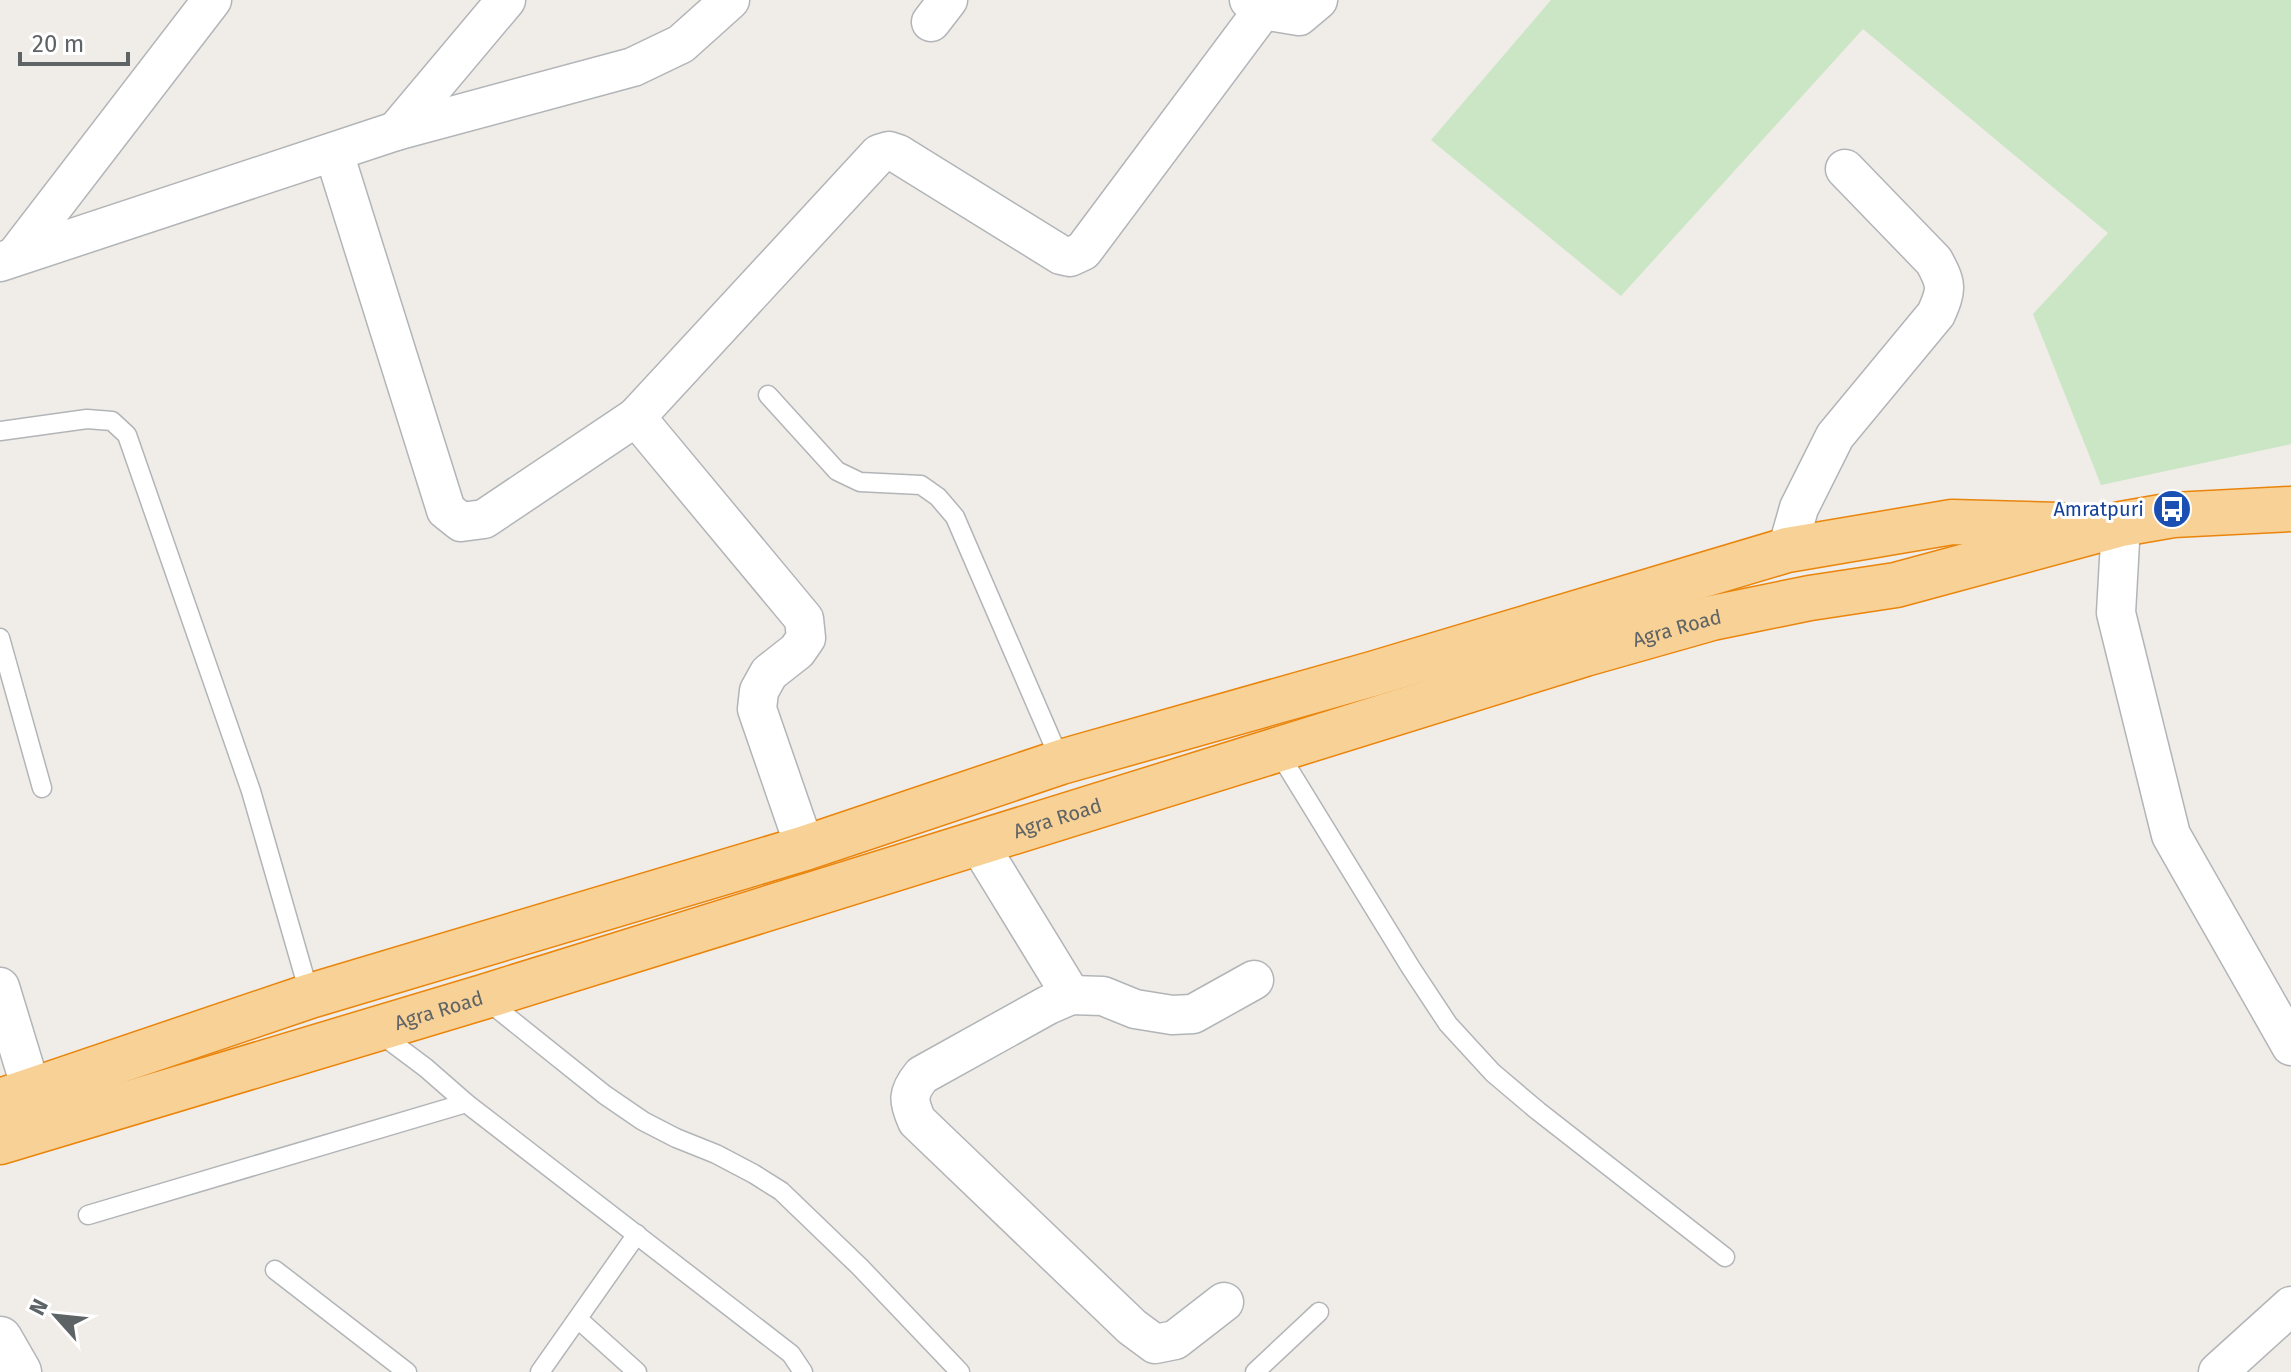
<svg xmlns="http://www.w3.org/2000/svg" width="2291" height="1372" font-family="'Fira Sans',sans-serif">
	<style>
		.green { fill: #cae6c5 }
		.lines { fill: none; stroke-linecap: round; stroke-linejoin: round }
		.lane-casing { stroke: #b2b5b8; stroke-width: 21 }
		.street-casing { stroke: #b2b5b8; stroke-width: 41 }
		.secondary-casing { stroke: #b3b7ba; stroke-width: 47 }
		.highway-casing { stroke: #ea850c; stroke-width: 47 }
		.lane { stroke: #fff; stroke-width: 18 }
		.street { stroke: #fff; stroke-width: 38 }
		.secondary { stroke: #fff; stroke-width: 44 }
		.highway { stroke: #f8d196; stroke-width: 44 }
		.labels { text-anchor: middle; stroke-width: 6; stroke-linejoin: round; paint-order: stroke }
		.transit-label { font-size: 20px; fill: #164399; stroke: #fff; text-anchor: end }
		.street-label { font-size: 20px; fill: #5e6366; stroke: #fff }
	</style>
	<rect width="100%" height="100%" fill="#f0ece7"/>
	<path class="green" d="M1551,0H2291V444L2101,485L2033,314L2108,233L1863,29L1621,296L1431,140Z"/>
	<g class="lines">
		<g class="lane-casing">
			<g id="lane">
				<path d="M768,395L837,471L860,482L921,485L938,497L955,517L1061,762"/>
				<path d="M0,431L87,419L112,421L127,435L251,791L310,996"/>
				<path d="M0,638L42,788"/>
				<path d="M1277,750L1411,968L1448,1024L1493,1073L1538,1111L1725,1257"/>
				<path d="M485,999L605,1095L643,1121L676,1138L716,1154L754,1174L781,1191L860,1267L960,1372"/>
				<path d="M378,1032L426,1068L466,1103L791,1354L803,1372"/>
				<path d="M88,1215L466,1103"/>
				<path d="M275,1270L407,1372"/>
				<path d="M578,1319L637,1372"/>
				<path d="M540,1372L637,1234"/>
				<path d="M1255,1372L1319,1312"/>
			</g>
		</g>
		<g class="street-casing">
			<g id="street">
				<path d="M1249,0L1263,10L1299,16L1318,0"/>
				<path d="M931,22L948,0"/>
				<path d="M396,131L506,0"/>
				<path d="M334,153L446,510L461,522L484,519L636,417"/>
				<path d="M16,255L212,0"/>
				<path d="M0,262L396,131L633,67L681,44L730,0"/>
				<path d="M2121,524L2116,613L2171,835L2291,1046"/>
				<path d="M1787,550L1799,508L1835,436L1936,314C1947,289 1947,285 1934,261L1845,169"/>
				<path d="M978,843L1071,995"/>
				<path d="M805,848L757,709L759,691L769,673L797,651L806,638L804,619L636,417L879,154L889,151L898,154L1061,255L1070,257L1083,251L1263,10"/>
				<path d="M0,987L32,1092"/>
				<path d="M1224,1302L1175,1340L1155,1344L1132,1327L917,1121C908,1101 907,1093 922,1075L1048,1005L1071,995L1103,996L1135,1009L1172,1015L1193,1014L1254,980"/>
				<path d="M2218,1372L2291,1306"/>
			</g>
		</g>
		<g class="secondary-casing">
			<path id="secondary" d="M0,1339L19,1372"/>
		</g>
		<g class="highway-casing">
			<g id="highway">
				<path d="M0,1101L310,996L805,848L1061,762L1372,674L1787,550L1952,522L2060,525"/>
				<path id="s1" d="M0,1142L483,997L1585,654L1712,618L1810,598L1896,585L2121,524L2173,515L2291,509"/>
			</g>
		</g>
		<use href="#lane" class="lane"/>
		<use href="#street" class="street"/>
		<use href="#secondary" class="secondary"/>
		<use href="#highway" class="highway"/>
	</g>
	<defs>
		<g id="bus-disc" transform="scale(2)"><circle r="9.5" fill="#1a4fb4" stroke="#fff"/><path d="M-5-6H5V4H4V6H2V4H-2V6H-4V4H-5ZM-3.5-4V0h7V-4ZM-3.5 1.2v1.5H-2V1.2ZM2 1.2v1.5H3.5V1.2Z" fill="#fff"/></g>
	</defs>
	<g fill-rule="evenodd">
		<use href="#bus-disc" x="2172" y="509"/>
	</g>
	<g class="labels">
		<g class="transit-label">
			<text x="2144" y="516">Amratpuri</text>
		</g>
		<g class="street-label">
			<text dy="7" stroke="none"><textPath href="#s1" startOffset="1754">Agra Road</textPath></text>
			<text dy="7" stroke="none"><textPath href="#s1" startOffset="1106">Agra Road</textPath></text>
			<text dy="7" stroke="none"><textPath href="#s1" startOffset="458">Agra Road</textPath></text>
		</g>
	</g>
	<g transform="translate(56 1316) rotate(297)" stroke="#ffffff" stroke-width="6" paint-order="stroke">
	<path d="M0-6L14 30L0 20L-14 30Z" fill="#5e6366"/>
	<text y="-12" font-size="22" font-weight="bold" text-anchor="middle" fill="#5e6366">N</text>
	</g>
	<path d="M20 52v12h108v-12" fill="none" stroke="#5e6366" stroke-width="4"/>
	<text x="32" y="52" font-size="24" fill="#5e6366" stroke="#ffffff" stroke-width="6" paint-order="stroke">20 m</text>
</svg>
